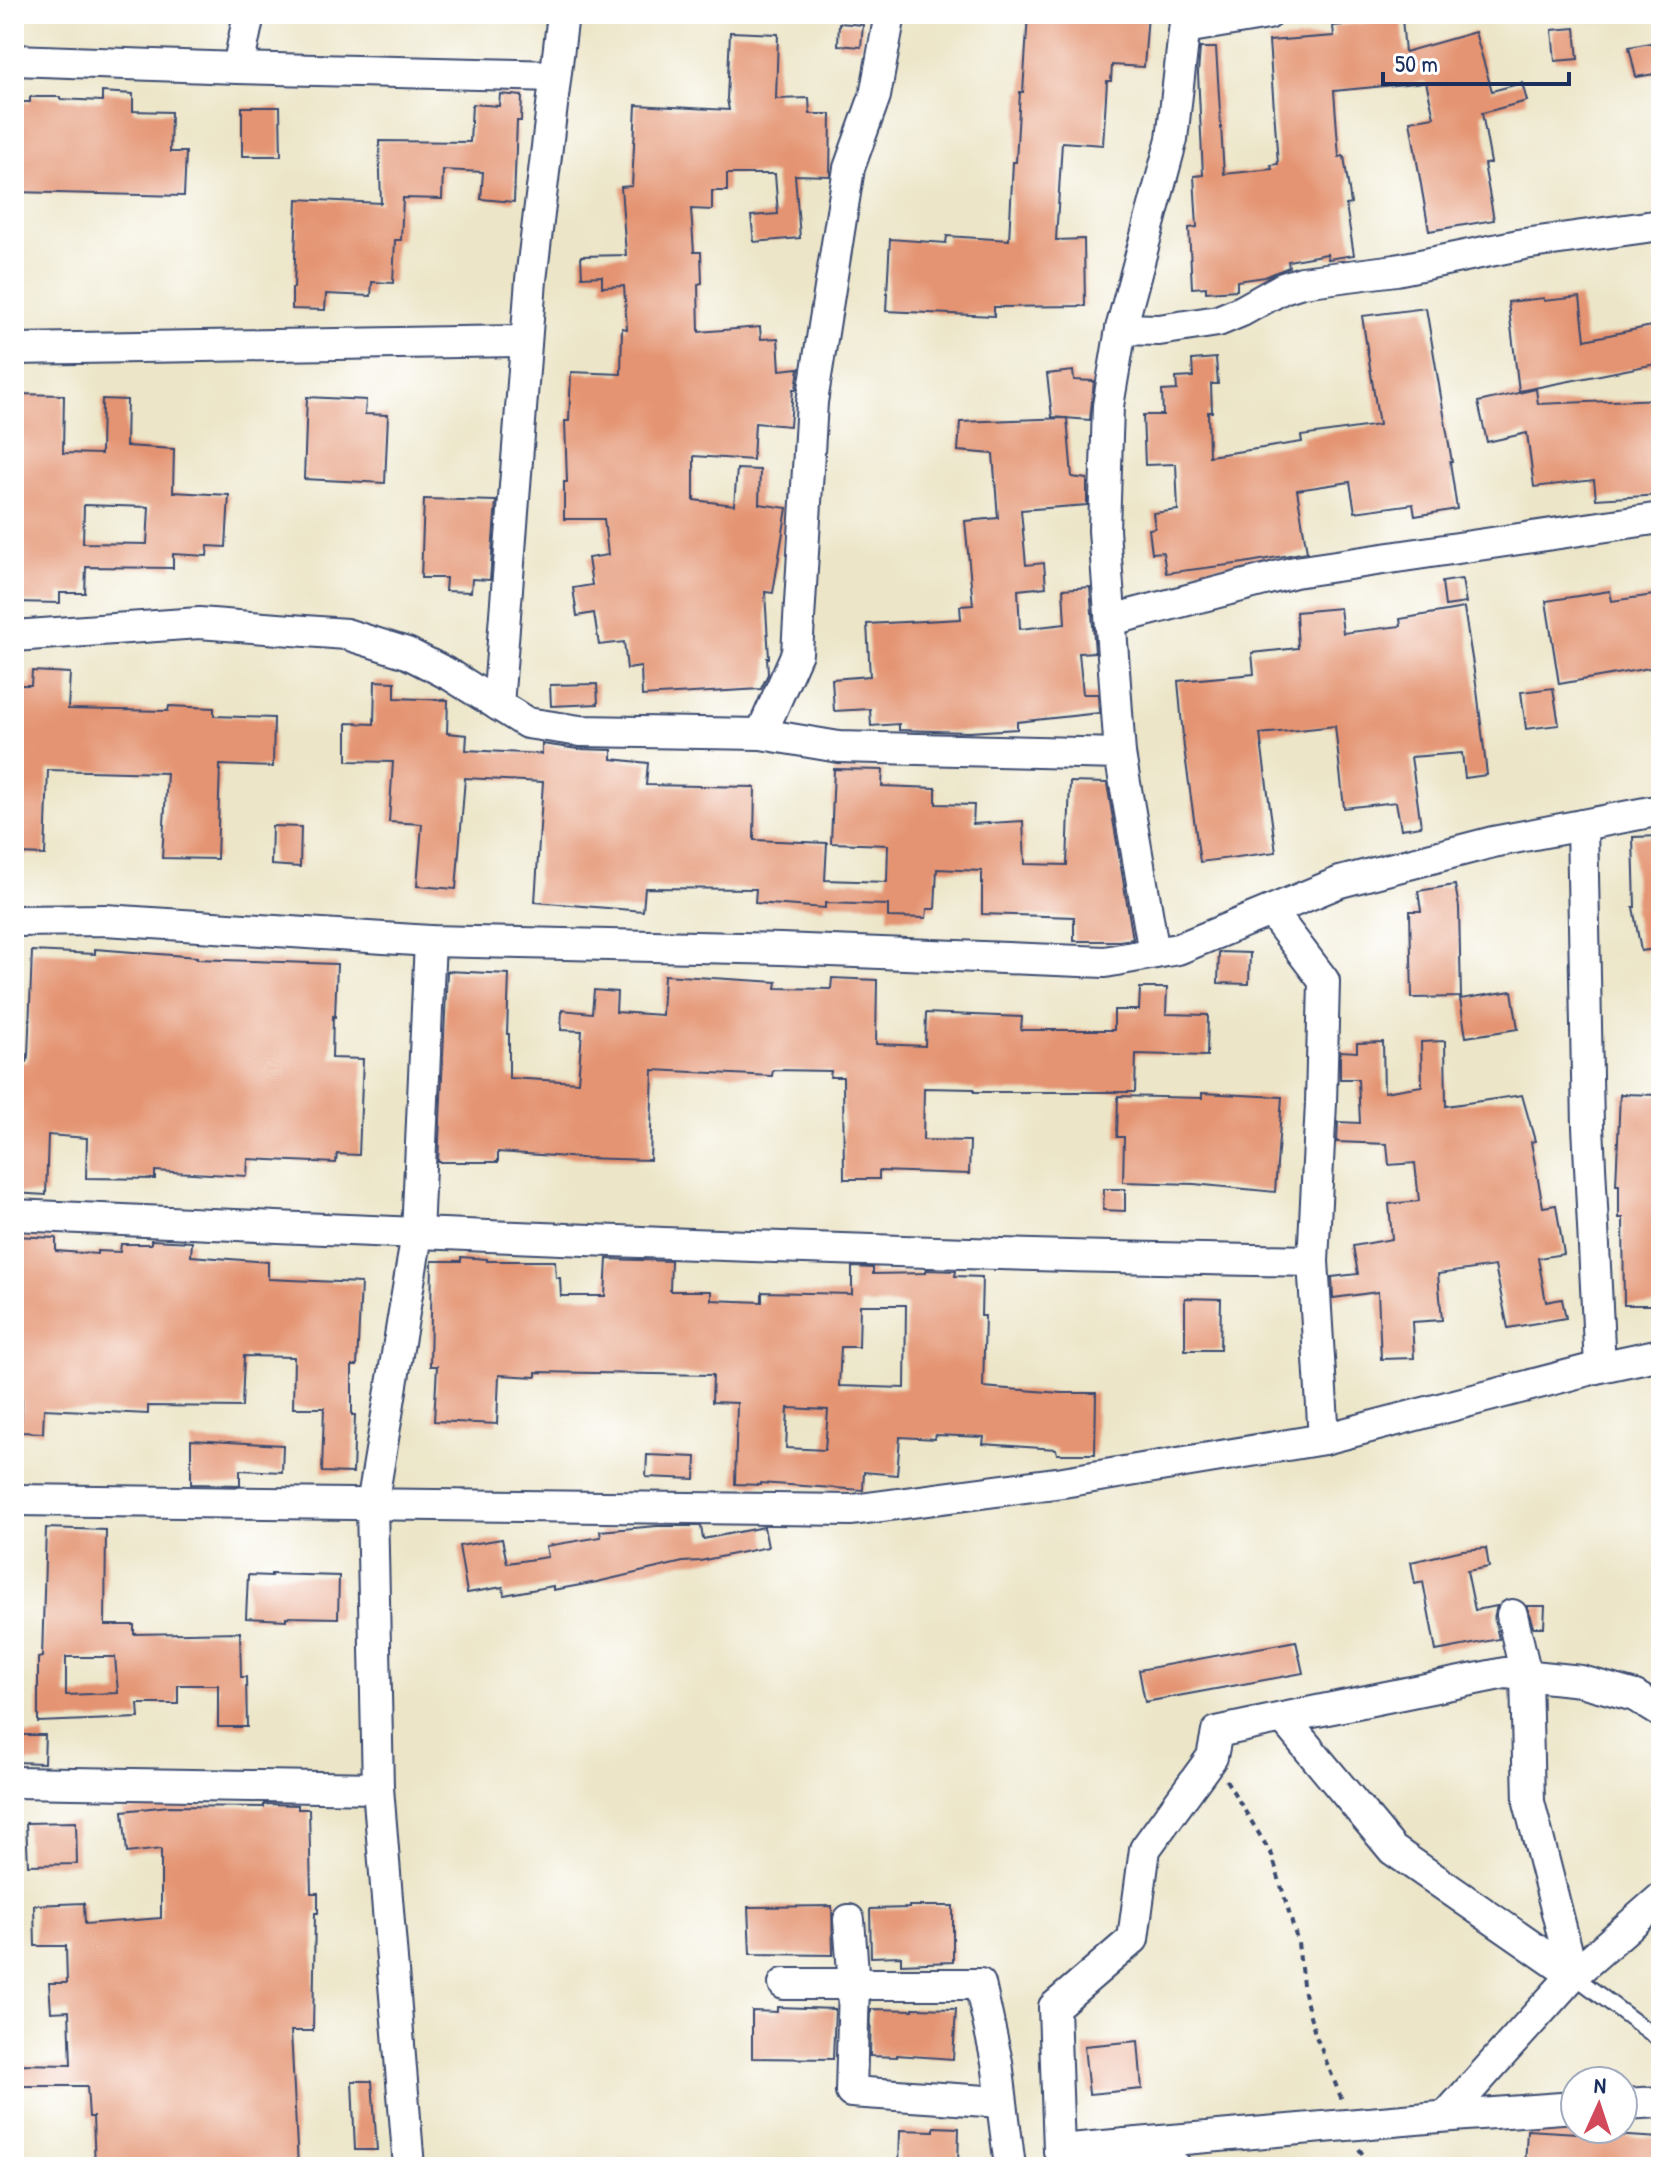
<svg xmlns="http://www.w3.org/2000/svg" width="1675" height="2181" font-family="'Patrick Hand',sans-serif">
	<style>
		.building { fill: #e49472; fill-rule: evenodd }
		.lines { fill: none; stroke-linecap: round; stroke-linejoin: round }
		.service-casing { stroke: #3a4a6e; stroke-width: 18 }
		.minor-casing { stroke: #3a4a6e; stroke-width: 34 }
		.path { stroke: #3a4a6e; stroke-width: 4; stroke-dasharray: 6 6; stroke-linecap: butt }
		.service { stroke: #fff; stroke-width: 14 }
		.minor { stroke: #fff; stroke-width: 30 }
	</style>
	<rect width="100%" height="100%" fill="#fff"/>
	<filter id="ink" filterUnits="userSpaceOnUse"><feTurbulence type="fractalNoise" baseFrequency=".0125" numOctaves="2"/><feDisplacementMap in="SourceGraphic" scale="16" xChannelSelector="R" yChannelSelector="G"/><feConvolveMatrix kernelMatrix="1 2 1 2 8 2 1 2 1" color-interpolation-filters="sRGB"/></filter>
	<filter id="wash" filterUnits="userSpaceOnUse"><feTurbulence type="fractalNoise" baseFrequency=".006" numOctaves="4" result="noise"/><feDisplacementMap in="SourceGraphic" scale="32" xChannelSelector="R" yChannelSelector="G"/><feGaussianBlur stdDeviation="1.8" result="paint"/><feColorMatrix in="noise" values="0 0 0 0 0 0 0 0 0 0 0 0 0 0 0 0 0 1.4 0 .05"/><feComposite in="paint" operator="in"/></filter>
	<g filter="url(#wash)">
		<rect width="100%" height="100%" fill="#ece5c7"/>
		<g id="blocks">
			<g class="building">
				<path d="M1028,14H1148L1144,67L1112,65L1111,81H1107L1103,145L1062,142L1056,240L1084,239L1085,306L994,307V316L886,311L890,239L946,243L947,236L1009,240L1013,162H1016L1020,92H1023Z"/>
				<path d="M1402,19L1405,52L1475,32L1492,91L1522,83L1527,101L1482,113L1491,163L1484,164L1494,220L1429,231L1410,121L1434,117L1426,82L1334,91L1339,157L1344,156L1351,204L1346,205L1354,255L1328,259L1327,254L1288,261L1289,267L1265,277L1237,281V290L1206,292V287L1192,288L1189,228L1197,227L1194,176L1203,175L1198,73L1200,48H1216L1224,174L1272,169L1271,165L1278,164L1269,41L1334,36L1333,26Z"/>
				<path d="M839,23L863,25L861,47L838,45Z"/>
				<path d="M1575,28L1578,59L1555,61L1552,30Z"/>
				<path d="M730,32L778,34L776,99L809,98L810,114H831L830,176L795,175L800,238L754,242L751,216L778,214L775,174H727V191H712V210L691,209L694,252H701L702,283L698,284L699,332L760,327L761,339L778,338L780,370L799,368L796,389H793L790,426L755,423L753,460L694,456V500L734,505L737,469L760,470L759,504L787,508L773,593L765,592L769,658H767L768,674L761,689L642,696L641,667L627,669L624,642L599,645L594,613L577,616L573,588L592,585L588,558L608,555L604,519H564V482H567L565,421H569L571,372L621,374L622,328L627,329L624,286L602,287V276L582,277L581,256L626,255L621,187L632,186L636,105L729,110L727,99Z"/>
				<path d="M1661,41V73L1636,77L1629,47Z"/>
				<path d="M102,92L133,94V111L171,112L170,152H186L184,196L14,192V102H30V97H60V99L102,101Z"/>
				<path d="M500,94L522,96L521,121H517L514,202L481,199L483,172L443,170L442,199L403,198L401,240H395L393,283L372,282L371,296L326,294L325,310L292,309V288H294L297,199L381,203L379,141L470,142L472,104L499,106Z"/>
				<path d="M242,107H280L281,156H242Z"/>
				<path d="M1580,297L1585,340L1661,324V363L1519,391L1508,302L1544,298V301Z"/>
				<path d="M1426,308L1452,462H1450L1457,509L1415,516L1413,504L1355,512L1350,482L1297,490L1307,552L1244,563L1166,573L1163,552L1152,553L1149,529L1155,528L1153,513L1178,510L1176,464L1145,465L1143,415H1163L1162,391L1177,390L1176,378L1193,377L1192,360L1216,358L1218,384H1211L1212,412H1208L1209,456L1302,442L1301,436L1379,425L1362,316Z"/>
				<path d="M1073,371L1074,380L1094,381L1090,420L1052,417L1047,374Z"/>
				<path d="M1536,389L1538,404L1661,399V495L1596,499L1594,480L1534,487L1527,433L1487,442L1478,402Z"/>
				<path d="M14,394L64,395L63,453L101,454L102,399L127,400L126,446L174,449L173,492L229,495L226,547L208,546L207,556L173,554V568L86,567L85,593H60V603L14,602ZM84,505L149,507L147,544L83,543Z"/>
				<path d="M307,397L366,400L365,414L388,415L385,483L304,479Z"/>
				<path d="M1067,418L1072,477L1087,479V505L1021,510L1026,565L1044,563L1046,587L1018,590L1020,629L1065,624L1063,589L1090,587L1095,652L1079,653L1083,694H1098L1099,713L1017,722V729L969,732L899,730V724L871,726L870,709L834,711L832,679L870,676L867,624L961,619L960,606L973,605L965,521L998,518L993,454L958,451L960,422Z"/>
				<path d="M424,499L496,501L490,580L472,579L471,592L445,591L446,578H421Z"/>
				<path d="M1462,579L1466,603L1445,606L1442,582Z"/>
				<path d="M1610,591L1612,601L1661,594V666L1559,684L1546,601Z"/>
				<path d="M1340,608L1343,633L1401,626L1400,619L1464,608L1477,690L1487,775L1465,778L1462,753L1411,757L1421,826L1401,829L1396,802L1344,808L1335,726L1260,734L1276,852L1200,862L1184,748L1178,681L1254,674L1252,653L1298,648L1296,612Z"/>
				<path d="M32,671L70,673L68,709L168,711L169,706L214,708V716L274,718L273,767L220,765L217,859L162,858L167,773L48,770L45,855L18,854L19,842H14V685H31Z"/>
				<path d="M375,681L395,682V698L448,700L447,733L467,735L466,750L542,754V744L578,749L612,750V759L648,763L646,785L755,787L754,840L827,843L825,880L887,882L888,845L831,843L834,769L883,770L882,786L936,788V804L974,805L973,824L1023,821L1025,864L1067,865L1070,782L1107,783L1133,939L1119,941H1074V917L982,914V871L937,869L935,909H927L926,918L888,917V905L825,903V908L755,903L756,889L645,888L643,911L535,902L543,782L465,778L456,889L417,886L422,824L389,822L393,762L347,761V723L374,724Z"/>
				<path d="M597,684L598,704L551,706L550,685Z"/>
				<path d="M1553,688L1559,725L1526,729L1521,692Z"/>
				<path d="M272,826L301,827L300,867L271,865Z"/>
				<path d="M1661,836V948L1641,951L1633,907H1635L1633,837Z"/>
				<path d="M1455,885L1459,907L1461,997L1412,998L1410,911H1421L1418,891Z"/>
				<path d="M95,949L197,957V959L337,964L335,1017L333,1016L332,1058L363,1059L359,1155L337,1154L336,1163L248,1159L247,1176L155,1171V1179L86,1178L87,1138L48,1135L46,1195L14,1193V1062H27L28,1056L32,951L95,954Z"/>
				<path d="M1219,952L1250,953L1249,984L1218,983Z"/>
				<path d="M447,971L509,974L507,1034H509V1078L578,1082L582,1031L561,1030L562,1010L592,1013L594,990L617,992L616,1012L662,1015L664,975L777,982L776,988L831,989L832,978L877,980L876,1044L925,1046L926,1013L1022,1017L1021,1030H1114V1010H1139L1140,988H1167L1166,1014L1208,1015L1207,1056L1136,1054L1135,1092H974V1089L924,1088L923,1140L970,1141L969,1174L879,1171V1179H844L843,1077H830L831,1071L773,1070L772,1076L653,1070L650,1160L581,1158L498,1152V1162H438Z"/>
				<path d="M1512,991L1518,1029L1466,1037L1460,999Z"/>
				<path d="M1445,1041L1446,1106L1522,1095L1535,1141L1531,1142L1543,1207L1556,1205L1564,1254L1538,1258L1546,1302L1562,1299L1566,1318L1508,1328L1495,1266L1438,1274L1442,1320L1412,1322L1414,1358L1381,1359L1378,1292L1333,1298L1332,1277L1358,1274L1353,1246L1392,1239L1389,1204L1419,1201L1415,1163L1389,1165L1387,1144L1337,1142L1338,1122L1360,1123L1358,1079H1340V1051L1357,1052V1043L1383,1042L1384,1092L1422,1086L1421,1042Z"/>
				<path d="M1202,1093L1282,1097L1275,1192L1194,1184L1123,1182L1124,1137H1117L1118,1096L1202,1098Z"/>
				<path d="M1620,1094L1661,1095V1290H1655L1656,1305H1624L1623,1218H1619V1185H1616Z"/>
				<path d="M1104,1189H1125V1211L1103,1210Z"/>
				<path d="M14,1236L56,1238V1251L97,1254V1251L120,1252L121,1244H151V1240L192,1242L191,1256L268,1262V1279L361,1283L357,1366H352V1415H355L353,1473L322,1472L324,1408H293L294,1357L244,1356L242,1407L148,1406V1414L44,1409L43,1433L21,1432L22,1400H19L22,1348L21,1346L14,1345Z"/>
				<path d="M461,1257L487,1259V1261H555L556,1278H560L561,1296H605L607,1259L671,1261L670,1291H711V1300L762,1302V1292L852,1294V1267L873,1268V1274L926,1273V1270L956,1271L955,1276L982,1277L981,1316H985L983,1387L1061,1393H1096L1095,1454H1057L1056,1449L983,1444L984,1437L935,1435V1439L900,1437L897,1475L864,1472L863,1490L760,1483V1485L735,1484L737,1403L712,1402L713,1375L536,1372V1377L499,1375L497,1424L434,1421L437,1366H430L432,1261H461ZM860,1305H906L905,1388L839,1386L841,1347H859ZM788,1408L828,1410L825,1450L786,1448Z"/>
				<path d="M1185,1298L1221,1299L1220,1350H1185Z"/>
				<path d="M191,1440L283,1445L282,1472L240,1470V1485L191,1484Z"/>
				<path d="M647,1455L696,1457L695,1479L646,1477Z"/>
				<path d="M657,1526H701L703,1539L764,1527L768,1547L700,1561L683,1562L597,1582L553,1590V1586L504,1595L503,1587L467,1593L459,1546L502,1539L507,1563L548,1557L546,1546L601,1537L600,1531Z"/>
				<path d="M46,1528L106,1530L105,1625H134V1634L240,1632L241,1677H246L247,1727H218V1685H178V1704H138L139,1718L38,1722V1658L42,1657ZM66,1657H115L118,1693L66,1695Z"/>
				<path d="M1486,1548L1489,1567L1467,1571L1475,1610L1497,1606L1494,1618L1499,1639L1436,1651L1423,1582L1415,1584L1411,1562L1463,1550Z"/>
				<path d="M271,1574L339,1576L338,1618L286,1617V1620L246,1618L248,1575L271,1576Z"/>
				<path d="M1527,1606H1545L1544,1627H1533Z"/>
				<path d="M1296,1641L1303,1673L1145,1702L1139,1670Z"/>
				<path d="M14,1735H45L44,1763L14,1762Z"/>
				<path d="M264,1804L298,1805V1809H309L311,1893H318V1913H315L313,2031H291L298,2167H222V2163L95,2167L93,2117H89L87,2086H16L17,2064L71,2065L69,2011L51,2012L49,1983H67L66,1946H35L34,1905L84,1903L85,1924L161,1918V1849L127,1853L123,1811L169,1806L264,1807Z"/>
				<path d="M76,1822L77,1864L28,1865L26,1823Z"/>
				<path d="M832,1906L833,1955L750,1954L748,1907Z"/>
				<path d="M909,1906H953V1962L901,1964V1956L871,1957L870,1909L909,1908Z"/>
				<path d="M777,2007L835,2009L833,2059L752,2058V2011L777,2012Z"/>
				<path d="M913,2008L956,2009L953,2059L897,2055V2057L870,2056L871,2009L913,2010Z"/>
				<path d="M1138,2041L1142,2089L1089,2094L1084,2046Z"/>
				<path d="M352,2081H372L377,2150H355Z"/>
				<path d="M934,2127L959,2128L958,2167H899L900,2130L934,2131Z"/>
				<path d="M1527,2130L1661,2138V2167H1525Z"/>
			</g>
		</g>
	</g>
	<g filter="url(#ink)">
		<use href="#blocks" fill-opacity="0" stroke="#3a4a6e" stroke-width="2"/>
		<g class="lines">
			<g class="service-casing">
				<path id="service" d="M1573,1975L1661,2041"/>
			</g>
			<g class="minor-casing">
				<g id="minor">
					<path d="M1185,28L1268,14"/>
					<path d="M14,60L238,68L555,76"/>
					<path d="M238,68L249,14"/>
					<path d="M1121,329L1159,330L1218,321L1242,311L1283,288L1302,282L1396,270L1524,244L1661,225"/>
					<path d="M14,349L526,341"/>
					<path d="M1111,620L1295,572L1661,518"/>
					<path d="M14,636L199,623L346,634L407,653L452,676L527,723L580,731L761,734L839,747L1120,754"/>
					<path d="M498,705L531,280L563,14"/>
					<path d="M761,734L797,653L812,402L849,168L875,96L890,14"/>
					<path d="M1582,825L1588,1126L1600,1367"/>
					<path d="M1271,911L1324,981L1321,1103L1313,1261"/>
					<path d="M14,921L105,920L430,941L781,949L1105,962L1178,949L1340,882L1493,842L1661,810"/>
					<path d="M1154,953L1120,754L1104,530L1108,406L1121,329L1172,139L1186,14"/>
					<path d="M14,1215C447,1235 880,1254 1313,1261L1324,1439"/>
					<path d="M14,1500L852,1510L1063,1482L1324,1439L1600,1367L1661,1354"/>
					<path d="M1512,1615L1526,1675L1529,1802L1573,1975"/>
					<path d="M1283,1718L1505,1673L1581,1681L1635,1696L1661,1712"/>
					<path d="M14,1782L378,1788"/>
					<path d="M849,1920L854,1985L851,2092L1001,2102"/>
					<path d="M784,1984H980L997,2062L1010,2167"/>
					<path d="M1623,2104L1661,2102"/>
					<path d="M1446,2116L1573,1975L1661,1898"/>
					<path d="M1126,2144L1439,2117L1575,2107"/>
					<path d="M1059,2150L1126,2144L1176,2167"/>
					<path d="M409,2167L378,1788L372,1505L417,1234L430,941"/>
					<path d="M1086,2167L1059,2150L1054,2007L1133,1939L1145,1849L1212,1757L1217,1732L1283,1718L1393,1850L1573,1975"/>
				</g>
			</g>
			<g class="path">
				<path d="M1226,1780L1272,1855L1298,1943L1304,1993L1315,2034L1342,2100"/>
				<path d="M1359,2149L1372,2167"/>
			</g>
			<use href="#service" class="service"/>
			<use href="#minor" class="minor"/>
		</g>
	</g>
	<rect width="1675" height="2181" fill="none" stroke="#fff" stroke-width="48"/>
	<g transform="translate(1599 2105) rotate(3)"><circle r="38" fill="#ffffff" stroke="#a4acbf" stroke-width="2"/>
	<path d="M0-6L14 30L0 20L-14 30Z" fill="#d1495b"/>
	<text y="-12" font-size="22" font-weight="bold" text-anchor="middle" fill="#1b2f5e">N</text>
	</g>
	<path d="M1383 72v12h186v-12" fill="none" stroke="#1b2f5e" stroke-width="4"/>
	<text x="1395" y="72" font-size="24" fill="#1b2f5e" stroke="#ffffff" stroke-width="6" paint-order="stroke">50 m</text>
</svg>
